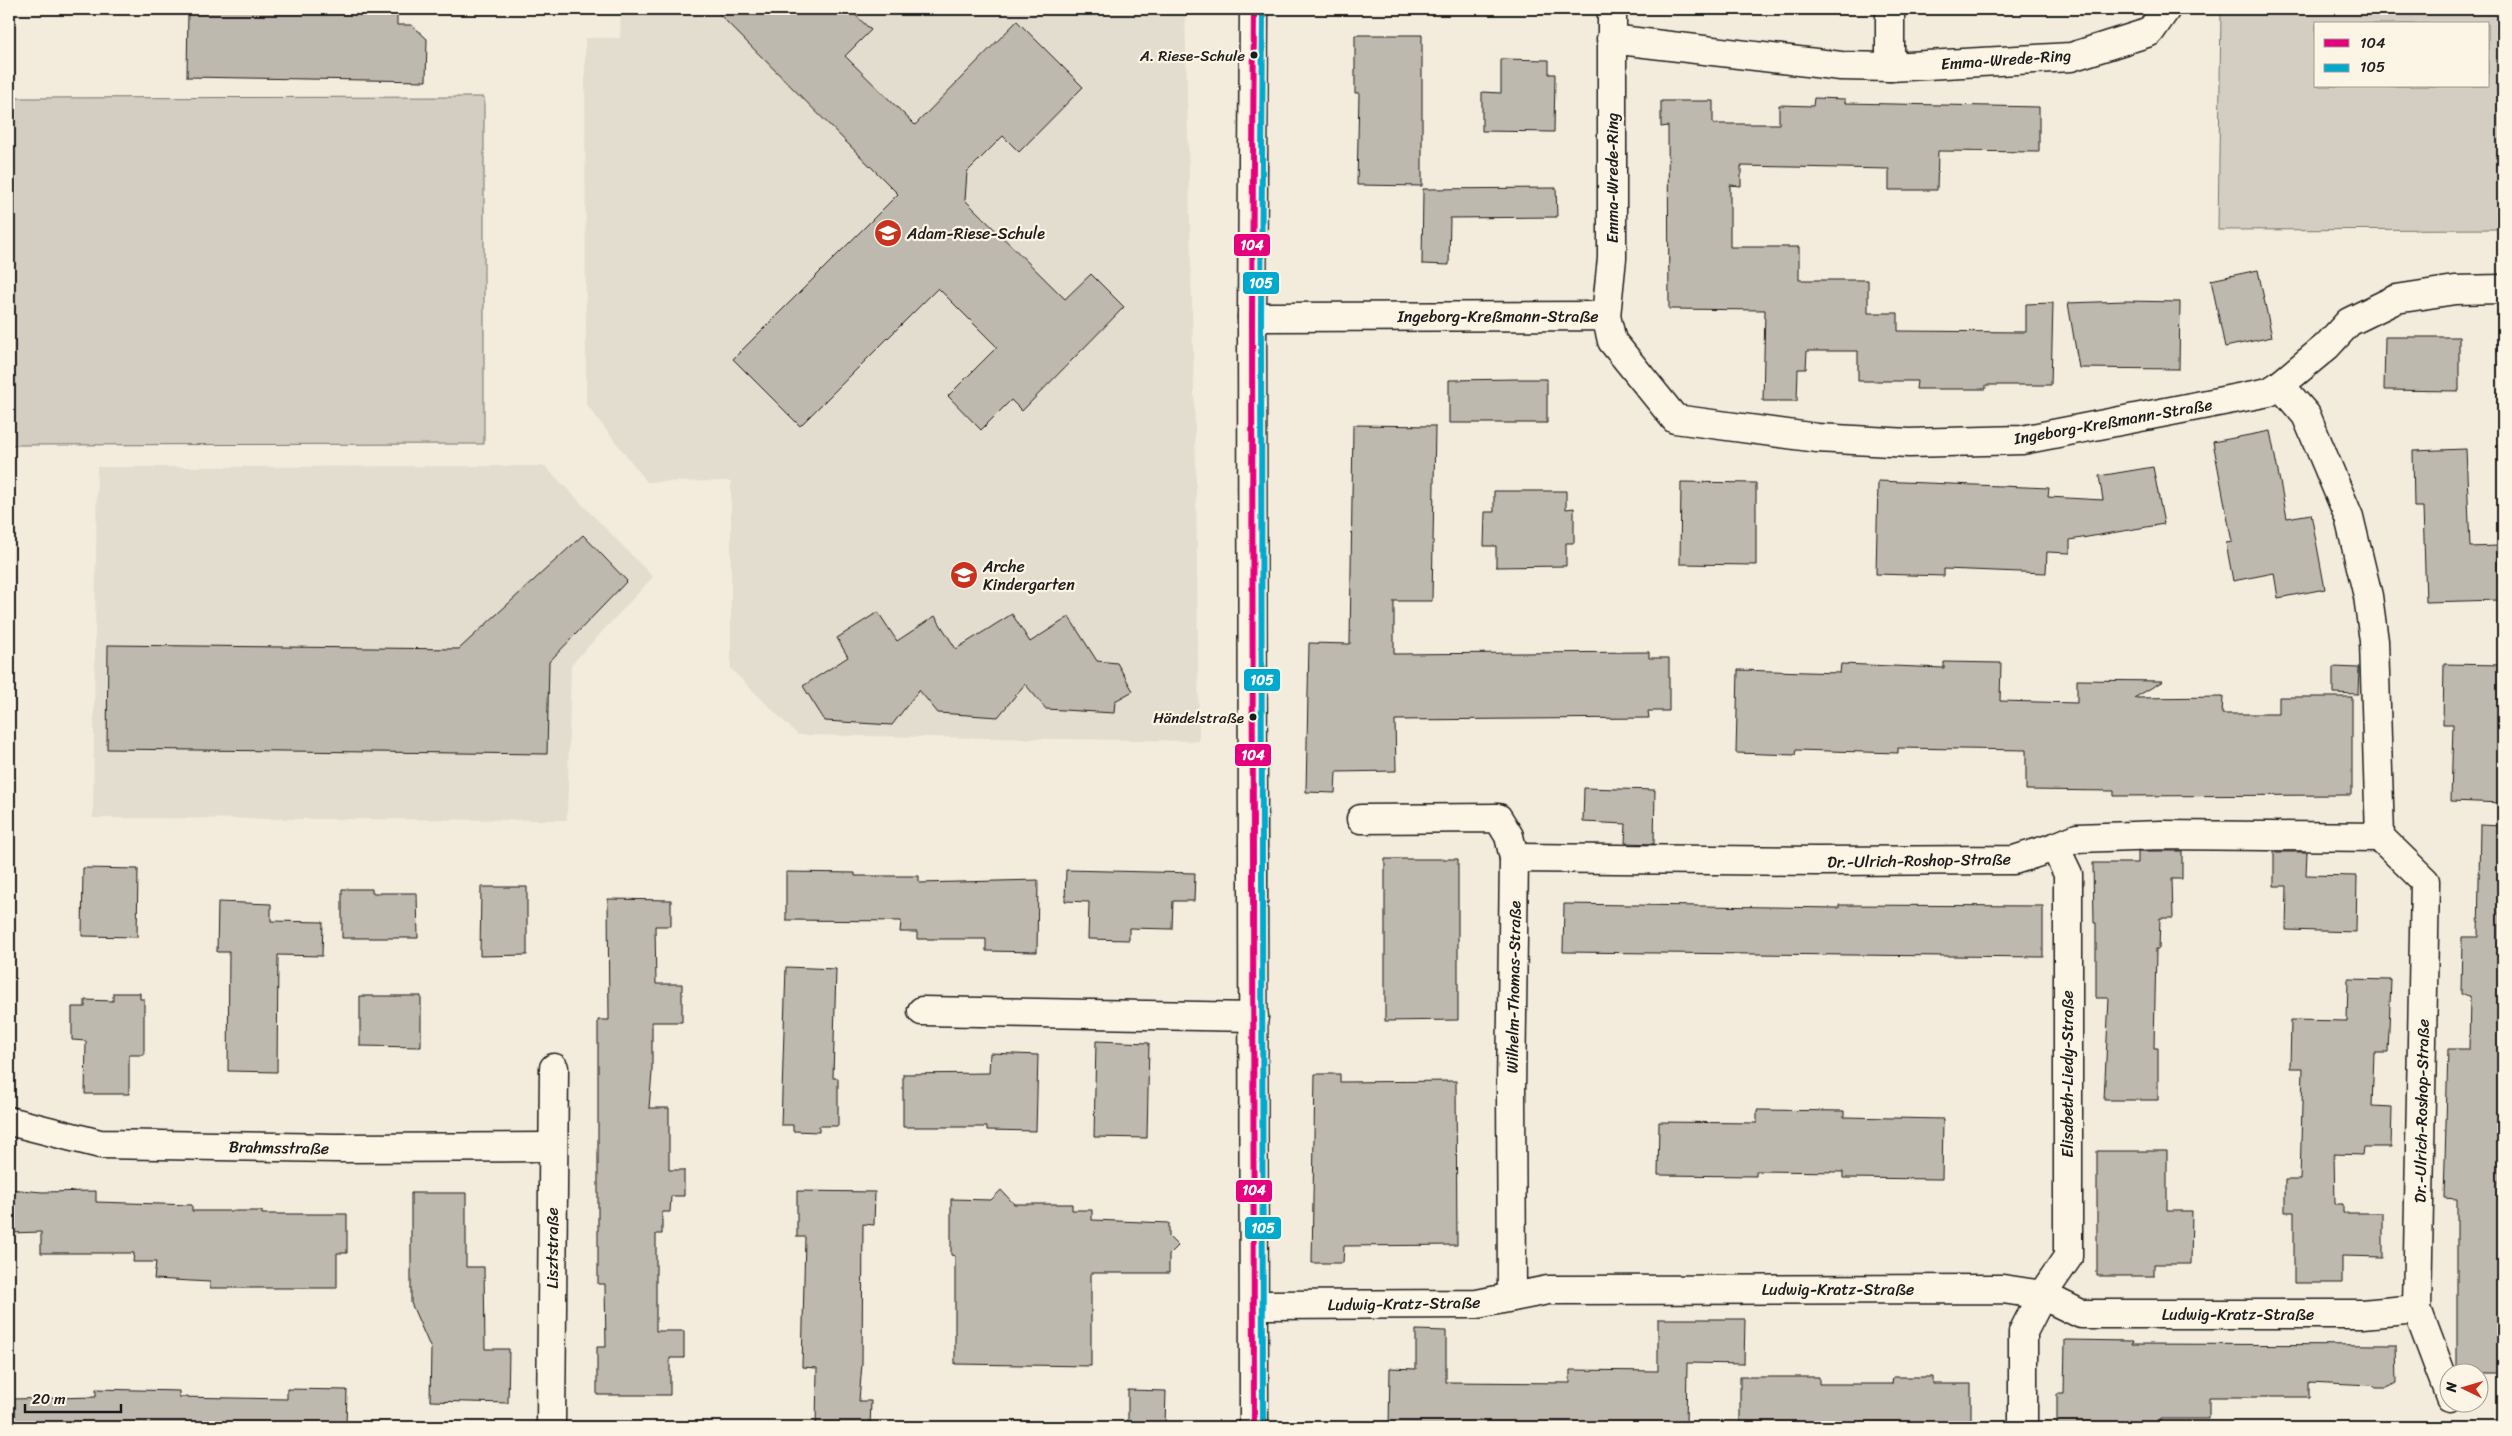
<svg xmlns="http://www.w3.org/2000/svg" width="2512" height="1436" font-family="Sriracha,sans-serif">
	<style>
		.built { fill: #e3ddcf }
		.green { fill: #d3cec1; stroke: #78756e; fill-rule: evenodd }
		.building { fill: #beb9ae; stroke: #1c1c1c }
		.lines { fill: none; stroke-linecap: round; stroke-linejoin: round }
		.street-casing { stroke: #1c1c1c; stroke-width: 31 }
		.secondary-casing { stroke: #1c1c1c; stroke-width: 31 }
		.street { stroke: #fcf5e5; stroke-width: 28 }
		.secondary { stroke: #fcf5e5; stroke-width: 28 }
		.bus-1-casing { stroke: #fcf5e5; stroke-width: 10 }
		.bus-2-casing { stroke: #fcf5e5; stroke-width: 10 }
		.bus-1 { stroke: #e5007d; stroke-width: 6 }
		.bus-2 { stroke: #00a9ce; stroke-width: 6 }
		.bus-dot { fill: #1c1c1c; stroke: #fcf5e5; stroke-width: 2 }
		.labels { text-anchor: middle; stroke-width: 4.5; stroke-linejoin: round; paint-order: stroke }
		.bus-label { font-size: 15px; fill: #1c1c1c; stroke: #fcf5e5; text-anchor: end }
		.street-label { font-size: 16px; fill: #1c1c1c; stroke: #fcf5e5 }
		.poi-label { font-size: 16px; fill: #1c1c1c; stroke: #fcf5e5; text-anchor: start }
		.line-badge { stroke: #fcf5e5; stroke-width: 2 }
		.badge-label { font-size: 14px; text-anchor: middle; font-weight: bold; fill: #fff }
	</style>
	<rect width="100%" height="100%" fill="#f3ecdd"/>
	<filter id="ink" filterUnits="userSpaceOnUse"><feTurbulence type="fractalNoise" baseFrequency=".02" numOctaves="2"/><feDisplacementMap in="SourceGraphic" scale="10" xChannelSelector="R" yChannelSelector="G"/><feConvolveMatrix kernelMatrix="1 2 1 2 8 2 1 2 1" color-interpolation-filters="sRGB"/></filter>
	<g filter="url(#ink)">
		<g class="built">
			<path d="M621,9H1185L1196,476L1199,741L798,735L731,669V481L647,482L586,404L585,38H620Z"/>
			<path d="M545,466L653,577L571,665L567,820L93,818L97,467Z"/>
		</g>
		<g class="green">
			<path d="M2221,9H2503V229L2218,230ZM2316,24H2488V86H2316Z"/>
			<path d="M484,97V444L9,445V98Z"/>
		</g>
		<g class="building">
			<path d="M188,9H397V25H412L427,39L426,81L187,77Z"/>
			<path d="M714,9H849L871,30L845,56L915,125L1017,21L1083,87L1019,152L1003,136L967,172L965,200L1065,299L1091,274L1124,307L1022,411L1011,400L981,430L948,396L997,347L938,288L800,426L733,359L898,194Z"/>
			<path d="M1355,35H1422V186L1357,185L1359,93H1355Z"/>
			<path d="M1501,59L1549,60V74H1555L1554,132L1482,131V92L1501,93Z"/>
			<path d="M1814,98L1845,99V103L2039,107V152L1938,151L1937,190H1889V169L1741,166V186L1730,185V247H1799V280H1868V313H1898V331L2026,332V304L2053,303L2051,385H1986V389H1916L1917,381H1858V351H1807L1806,369H1798L1797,401H1763L1765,310L1669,309L1668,126L1661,127V101H1713V124H1779V105L1813,106Z"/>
			<path d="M1556,188L1557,217L1450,218L1449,265L1422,264L1423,189Z"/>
			<path d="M2258,270L2272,337L2225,347L2211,280Z"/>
			<path d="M2125,301L2180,302L2179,369L2079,368L2068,303Z"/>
			<path d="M2385,337H2459V391L2384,390Z"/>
			<path d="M1518,379H1547V423H1449V380Z"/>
			<path d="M1353,425L1435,426L1432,601H1394V654L1649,652V658H1669V711H1648L1649,718L1395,720L1396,771L1336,772L1335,793L1306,792L1309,643L1350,644Z"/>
			<path d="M2270,431L2287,518L2311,514L2325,589L2278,598L2274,573L2233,581L2226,543L2232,542L2213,442Z"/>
			<path d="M2466,449L2470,547L2497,546L2499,600L2426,602L2423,507H2414L2413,451Z"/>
			<path d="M2153,467L2164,524L2070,540V553L2047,552L2046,573L1944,569V576L1876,574L1878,481L2049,488L2048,497L2103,500L2099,476Z"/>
			<path d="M1681,482L1756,483V565L1680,564Z"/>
			<path d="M1494,491H1566V509L1574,508V543H1566V566L1496,567V546H1484L1485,512H1494Z"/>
			<path d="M583,535L627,581L549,662L547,754L107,749L108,645L459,649Z"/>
			<path d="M878,612L897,641L935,616L956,649L1012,614L1030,642L1069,617L1097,661L1117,663L1133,691L1115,701L1114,713L1046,709L1025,684L998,717L938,713L919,690L892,725L825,721L803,686L848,657L837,638Z"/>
			<path d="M1944,662L2001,663L2000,701L2077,703V680L2163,681L2134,698L2223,697L2222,714H2279V697H2352V795L2114,796V791L2026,790V750L1898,748V753L1796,750L1795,755L1736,753L1738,670L1840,673L1841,664L1944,668Z"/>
			<path d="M2444,664L2503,665V803L2451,801L2453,724H2443Z"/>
			<path d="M2333,667L2359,668L2358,694L2333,693Z"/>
			<path d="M1584,788L1655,790L1654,844L1625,843L1626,824L1583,822Z"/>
			<path d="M2480,825L2503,826V1374H2458L2457,1371V1199L2444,1198L2448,1049H2469L2470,996L2461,995L2462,937H2478Z"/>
			<path d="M2138,851H2182V879H2172L2173,918H2160L2159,949H2156L2154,1048H2158V1100H2104L2109,998H2096V923H2094L2093,863H2138Z"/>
			<path d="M2274,852H2307L2306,875L2357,876L2356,932L2286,930L2287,886H2274Z"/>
			<path d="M1385,859H1458V1020L1385,1021Z"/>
			<path d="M83,868L138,869L137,937L82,936Z"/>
			<path d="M1066,870L1195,873L1194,901H1173L1172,929L1129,928V940L1088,939L1089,902L1065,901Z"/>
			<path d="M786,872L855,873V876H919V883L1038,880L1037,952L986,951V939H917V932H900L901,921L786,920Z"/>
			<path d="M481,887H527V955L480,956Z"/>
			<path d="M342,889H372V893H417L418,938H342Z"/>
			<path d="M608,899L671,900V926H655L656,984H682V1022H652V1073L649,1108H669V1170H684V1196H671L670,1212H662V1234H656V1331H684V1358H670V1395H597V1347H606L605,1284H598V1020H609Z"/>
			<path d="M218,902L271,904V921L323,922L322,956L278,955L277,1072L228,1071L229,952H217Z"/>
			<path d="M1564,904L1839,908V905L2043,906V957L1563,952Z"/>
			<path d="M786,967L836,969L833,1078H838V1126H819V1132L793,1131V1125H781Z"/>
			<path d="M2348,979L2391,980L2388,1053H2374L2372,1106L2392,1107L2391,1147H2364L2363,1155L2334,1154L2335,1204H2343V1213H2383V1257L2342,1256V1283H2294V1212H2285V1180H2300L2303,1068H2290L2291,1020L2347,1021Z"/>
			<path d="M113,993H140V999H144V1055H129V1094H85L86,1041L72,1040V1007H85V1000L113,1001Z"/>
			<path d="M360,996H421V1047L360,1046Z"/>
			<path d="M1096,1041L1149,1043L1147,1138L1094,1137Z"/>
			<path d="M990,1053L1038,1055L1036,1131L987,1130V1127H903V1074L989,1073Z"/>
			<path d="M1315,1074H1340V1082L1456,1081L1457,1245L1344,1246L1343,1263H1312Z"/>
			<path d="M1757,1110L1844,1111V1117L1943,1119L1942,1179L1843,1178V1172L1756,1171V1176L1658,1175L1659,1122L1757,1123Z"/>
			<path d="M2097,1151H2167V1211H2192L2191,1264H2154V1276H2097Z"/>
			<path d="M9,1189L42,1192L96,1191V1202L192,1205V1211H262V1214H347V1253H337V1288H210V1282L154,1279L156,1262H133L134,1253H41V1232L9,1233Z"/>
			<path d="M1001,1190L1014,1204H1072V1210H1092V1220L1169,1223V1237L1178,1246L1169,1255V1273H1091V1366L955,1364V1256L951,1255V1199L991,1200Z"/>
			<path d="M797,1191L875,1192L874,1225L863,1224L862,1364L859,1401H871L870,1427H816L817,1368L802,1367L805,1237H797Z"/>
			<path d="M411,1193H466V1267H484L485,1349H509L508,1403L430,1401L431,1349L411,1303Z"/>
			<path d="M1658,1319H1745L1744,1364L1687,1363L1686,1427H1389L1390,1368L1416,1369V1330L1446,1331V1382L1570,1383V1370L1658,1371Z"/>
			<path d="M2065,1340L2133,1341L2132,1344L2396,1345L2397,1383L2386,1388H2375L2371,1385L2309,1382V1397H2209V1419H2160V1427H2057V1394H2064Z"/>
			<path d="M1740,1377H1819V1384H1892L1893,1377H1933V1384H1971V1427H1740Z"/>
			<path d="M96,1389L179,1391V1397L287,1399V1389L347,1390L346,1427H9V1402H13V1399L96,1397Z"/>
			<path d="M1128,1390L1166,1391L1165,1427H1128Z"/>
		</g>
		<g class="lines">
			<g class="street-casing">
				<g id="street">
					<path d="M1890,9V67"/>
					<path d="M1611,39L1841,66L1890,67L2071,57L2150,32L2166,9"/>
					<path d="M1606,316L1612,258V9"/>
					<path d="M1252,317L1606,316L1612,341L1675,419L1817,438L1909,443L2022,440L2269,392L2280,385L2327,346L2349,322L2396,299L2455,290L2503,289"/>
					<path d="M2280,385L2306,415L2349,517L2368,596L2374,641L2380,837L2425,881L2417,1309L2450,1397"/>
					<path d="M1361,819L1498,818L1509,836L1514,858L1511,1090L1512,1297"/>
					<path d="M1514,858L1816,861L2014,860L2055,847L2077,838L2161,835L2380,837"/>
					<path d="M922,1011L1254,1017"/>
					<path d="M9,1121L100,1144L336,1148L553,1147"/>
					<path d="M1255,1305L1477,1304L1548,1290L2003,1289L2042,1295L2081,1314H2362L2417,1309"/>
					<path d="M551,1427L554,1068"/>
					<path d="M2023,1427V1332L2042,1295L2068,1257V874L2055,847"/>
				</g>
			</g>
			<g class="secondary-casing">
				<path id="secondary" d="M1254,1427L1252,317L1254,9"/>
			</g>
			<use href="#street" class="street"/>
			<use href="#secondary" class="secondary"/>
			<g class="bus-1-casing">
				<path id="bus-1" d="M1254,9L1252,317L1254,1427"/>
			</g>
			<g class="bus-2-casing">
				<path id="bus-2" d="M1263,9L1261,317L1263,1427"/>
			</g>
			<use href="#bus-1" class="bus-1"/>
			<use href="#bus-2" class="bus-2"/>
		</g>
	</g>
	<defs>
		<g id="school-disc" transform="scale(1.4375)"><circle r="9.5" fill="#c8321e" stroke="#fcf5e5"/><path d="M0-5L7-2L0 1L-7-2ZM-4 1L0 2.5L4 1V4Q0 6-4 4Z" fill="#fff"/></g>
	</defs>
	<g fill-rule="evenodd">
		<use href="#school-disc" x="888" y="233"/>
		<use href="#school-disc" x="964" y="575"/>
	</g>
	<g class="bus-dot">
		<circle cx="1254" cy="55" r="4.5"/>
		<circle cx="1253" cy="717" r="4.5"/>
	</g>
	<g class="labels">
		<g class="bus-label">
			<text x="1245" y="61">A. Riese-Schule</text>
			<text x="1244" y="723">Händelstraße</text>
		</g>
		<g class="street-label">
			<text transform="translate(2006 59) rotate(-4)" y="6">Emma-Wrede-Ring</text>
			<text transform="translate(1612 178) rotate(-90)" y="6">Emma-Wrede-Ring</text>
			<text x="1498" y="322">Ingeborg-Kreßmann-Straße</text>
			<text transform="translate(2113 421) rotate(-10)" y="6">Ingeborg-Kreßmann-Straße</text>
			<text transform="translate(1919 860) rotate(-1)" y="6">Dr.-Ulrich-Roshop-Straße</text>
			<text transform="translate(1513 987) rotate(-89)" y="6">Wilhelm-Thomas-Straße</text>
			<text transform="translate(2067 1074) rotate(-90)" y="6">Elisabeth-Liedy-Straße</text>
			<text transform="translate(2421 1111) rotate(-89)" y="6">Dr.-Ulrich-Roshop-Straße</text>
			<text transform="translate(279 1147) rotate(1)" y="6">Brahmsstraße</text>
			<text transform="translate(552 1248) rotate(-90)" y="6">Lisztstraße</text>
			<text x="1838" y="1295">Ludwig-Kratz-Straße</text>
			<text transform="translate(1404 1303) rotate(-1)" y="6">Ludwig-Kratz-Straße</text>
			<text x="2238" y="1320">Ludwig-Kratz-Straße</text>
		</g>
		<g class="poi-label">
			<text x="907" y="239">Adam-Riese-Schule</text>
			<text x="983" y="572">Arche<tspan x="983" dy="18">Kindergarten</tspan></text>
		</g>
	</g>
	<g class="line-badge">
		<rect x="1233" y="233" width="38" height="24" rx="5" fill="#e5007d"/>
		<rect x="1242" y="271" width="38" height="24" rx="5" fill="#00a9ce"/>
		<rect x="1243" y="668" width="38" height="24" rx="5" fill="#00a9ce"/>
		<rect x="1234" y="743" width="38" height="24" rx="5" fill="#e5007d"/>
		<rect x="1235" y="1179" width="38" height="24" rx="5" fill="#e5007d"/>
		<rect x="1244" y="1216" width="38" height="24" rx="5" fill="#00a9ce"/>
	</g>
	<g class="badge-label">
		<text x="1252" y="250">104</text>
		<text x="1261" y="288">105</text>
		<text x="1262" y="685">105</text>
		<text x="1253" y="760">104</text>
		<text x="1254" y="1195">104</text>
		<text x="1263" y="1233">105</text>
	</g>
	<rect width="2512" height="1436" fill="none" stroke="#fcf5e5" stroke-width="30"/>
	<rect x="15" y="15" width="2482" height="1406" fill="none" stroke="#1c1c1c" stroke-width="2" filter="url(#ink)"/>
	<rect x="2314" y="22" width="175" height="65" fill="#fcf5e5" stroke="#a29e95"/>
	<rect x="2324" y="39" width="25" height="8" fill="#e5007d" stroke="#a29e95"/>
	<text x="2360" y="48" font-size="15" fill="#1c1c1c">104</text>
	<rect x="2324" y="64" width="25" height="8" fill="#00a9ce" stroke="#a29e95"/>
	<text x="2360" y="72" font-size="15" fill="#1c1c1c">105</text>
	<g transform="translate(2464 1388) rotate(275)"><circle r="24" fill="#fcf5e5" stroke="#a29e95"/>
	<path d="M0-4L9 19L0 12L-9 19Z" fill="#c8321e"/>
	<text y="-8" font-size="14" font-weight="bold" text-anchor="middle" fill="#1c1c1c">N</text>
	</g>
	<path d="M25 1404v8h96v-8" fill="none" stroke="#1c1c1c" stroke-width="2.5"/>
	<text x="32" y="1404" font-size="15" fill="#1c1c1c" stroke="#fcf5e5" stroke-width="4" paint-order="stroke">20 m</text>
</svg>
